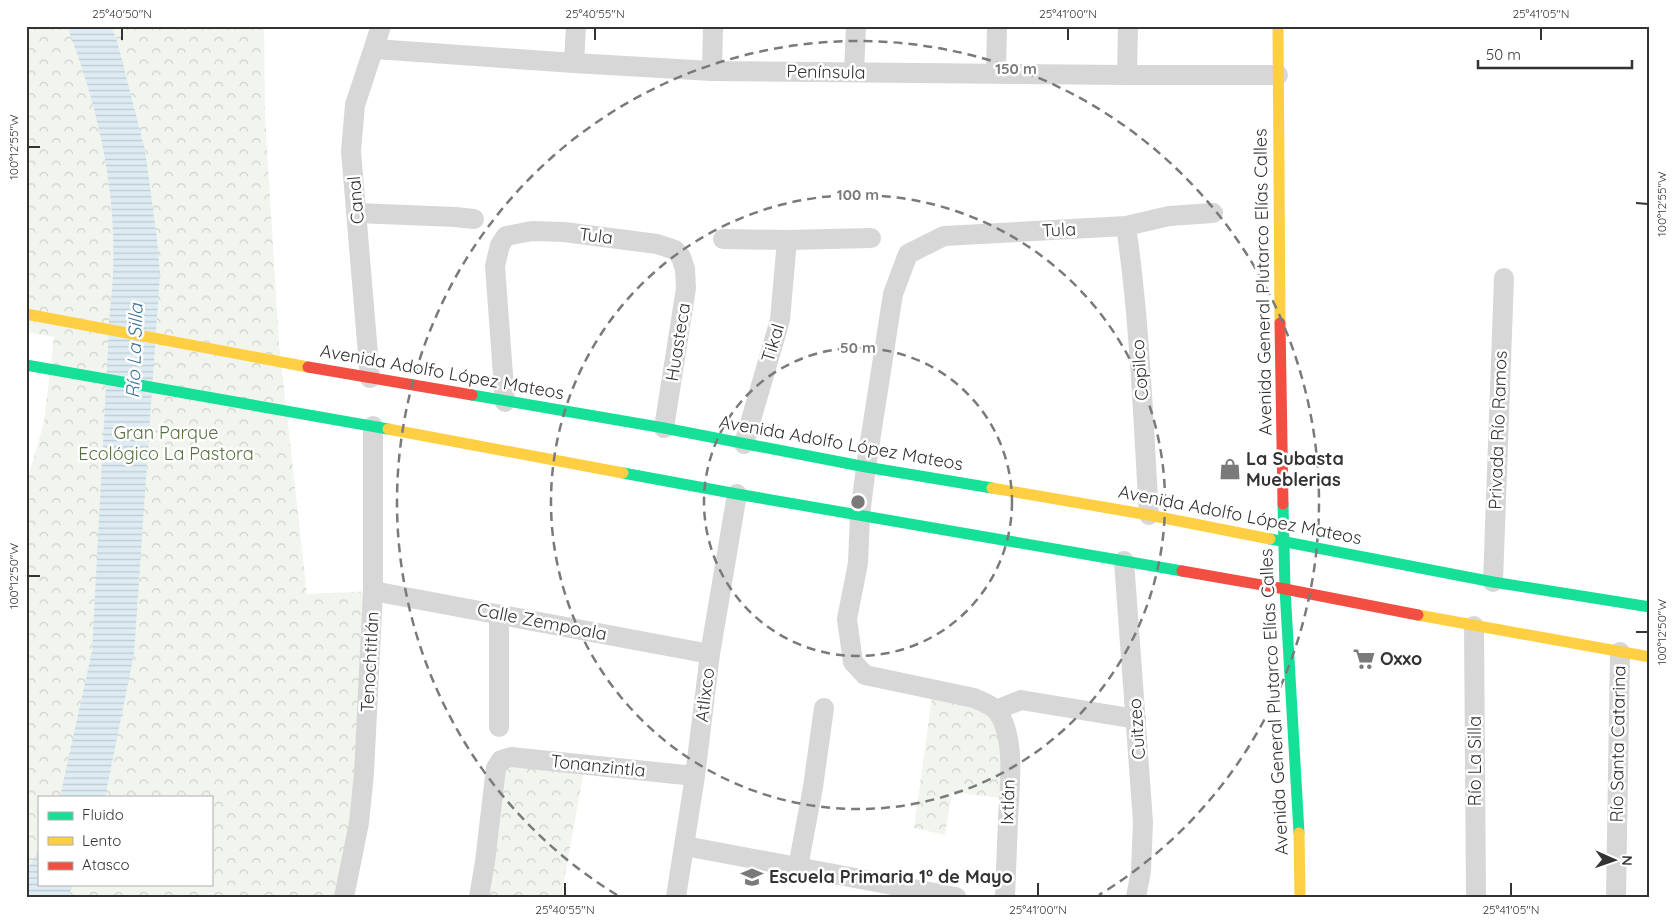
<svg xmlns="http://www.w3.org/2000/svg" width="1676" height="923" font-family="Quicksand,sans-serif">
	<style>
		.park { fill: url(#park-crowns); fill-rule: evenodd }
		.water { fill: url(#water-rules) }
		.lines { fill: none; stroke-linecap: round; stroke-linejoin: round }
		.street { stroke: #d7d7d7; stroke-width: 20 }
		.fast { stroke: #16e098; stroke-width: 11 }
		.slow { stroke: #ffcf43; stroke-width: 11 }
		.jam { stroke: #f24e42; stroke-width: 11 }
		.ticks { fill: none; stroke: #333; stroke-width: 2 }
		.ring { fill: none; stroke: #7a7a7a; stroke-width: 2.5; stroke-dasharray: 9 6 }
		.labels { text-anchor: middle; stroke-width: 5; stroke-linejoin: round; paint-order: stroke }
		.street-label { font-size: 18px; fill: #333; stroke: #fff }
		.park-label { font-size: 18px; fill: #56703f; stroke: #fff }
		.poi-label { font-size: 18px; font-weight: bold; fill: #333; stroke: #fff; text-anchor: start }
		.water-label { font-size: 19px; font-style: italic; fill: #3f7597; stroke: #fff }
		.centre { fill: #7a7a7a; stroke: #fff; stroke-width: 2.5 }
		.ring-label { font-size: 15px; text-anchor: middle; font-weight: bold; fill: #7a7a7a; stroke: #fff; stroke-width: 5; stroke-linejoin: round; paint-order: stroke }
		.neatline { fill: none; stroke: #333; stroke-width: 2 }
		.ticks-label { font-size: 12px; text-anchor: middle; fill: #333 }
	</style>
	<defs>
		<pattern id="park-crowns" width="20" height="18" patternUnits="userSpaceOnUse" patternTransform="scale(1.25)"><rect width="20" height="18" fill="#f1f5ed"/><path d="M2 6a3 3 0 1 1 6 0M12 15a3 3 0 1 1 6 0" fill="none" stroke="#cfd2cc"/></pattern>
		<pattern id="water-rules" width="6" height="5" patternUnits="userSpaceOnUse" patternTransform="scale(1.25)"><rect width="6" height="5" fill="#ddebf3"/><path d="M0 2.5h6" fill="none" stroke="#becad1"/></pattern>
	</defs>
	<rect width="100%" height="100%" fill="#fff"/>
	<g class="park">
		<path d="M26,26H264L265,116L279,344L307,594L373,591L344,897H26V485L44,422L54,337L26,332ZM39,797H211V884H39Z"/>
		<path d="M933,689L996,710L1008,799L952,792L945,835L914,828Z"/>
		<path d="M501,760L585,765L561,897H478Z"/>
	</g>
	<g class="water">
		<path d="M67,26H111L117,41L145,150L157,239L160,273L134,654L105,797H60L92,651L110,310C122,213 102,117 67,26Z"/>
		<path d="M39,850V884H74L67,897H26V871Z"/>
	</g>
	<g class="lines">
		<g class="street">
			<path d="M375,49L574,63L712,71L1127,75H1278"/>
			<path d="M574,63L576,26"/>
			<path d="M712,71L713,26"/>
			<path d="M854,72L856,26"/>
			<path d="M996,73L997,26"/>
			<path d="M1127,75L1128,26"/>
			<path d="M357,213L455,217L474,219"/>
			<path d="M1126,226C1140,322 1143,419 1149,515"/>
			<path d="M723,239L787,240L871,238"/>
			<path d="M370,378L351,151L355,105L381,26"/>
			<path d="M505,402L495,266L500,245L506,236L532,231L564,232L657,244L675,250L681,257L685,269L686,288L664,428"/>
			<path d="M744,444L780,320L787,240"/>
			<path d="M1124,561L1143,822L1141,871L1136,897"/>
			<path d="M1493,582L1504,278"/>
			<path d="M373,591L710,654"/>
			<path d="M1474,626L1476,897"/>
			<path d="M996,710L1021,700L1136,719"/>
			<path d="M499,727V615"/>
			<path d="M685,846L956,897"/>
			<path d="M798,867L813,787L824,708"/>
			<path d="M344,897L359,823L364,773L373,591V426"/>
			<path d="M479,897L485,862L496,768L501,760L511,757L695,776"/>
			<path d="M676,897L695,776L710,654L737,494"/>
			<path d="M1005,897C1006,871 1007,846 1008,820C1009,789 1017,738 997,711C992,705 981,701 974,698L865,675L853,662L847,619L858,563L860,515L866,467L893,294L908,254L944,236L1126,226L1169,216L1213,213"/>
			<path d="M1616,897L1620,652"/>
		</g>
		<g class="fast">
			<path d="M26,365L388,429"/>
			<path d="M472,395L664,428L866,467L992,488"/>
			<path d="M623,473L737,494L1182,571"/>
			<path d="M1283,504L1285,589L1299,833"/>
			<path d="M1270,539L1493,582L1650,607"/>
		</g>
		<g class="slow">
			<path d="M1278,26L1280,323"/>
			<path d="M26,314L308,367"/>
			<path d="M388,429L623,473"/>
			<path d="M992,488L1149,515L1270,539"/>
			<path d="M1418,615L1650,657"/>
			<path d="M1299,833L1300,897"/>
		</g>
		<g class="jam">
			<path d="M1280,323L1283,504"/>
			<path d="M308,367L472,395"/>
			<path d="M1182,571L1285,589L1418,615"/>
		</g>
	</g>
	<path class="ticks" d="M122,40V28M595,40V28M1068,40V28M1541,40V28M28,147H40M1636,203L1648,204M28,576H40M1636,632H1648M565,896V883M1038,896V883M1511,896V883"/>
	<g class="ring">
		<circle cx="858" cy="502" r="154"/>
		<circle cx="858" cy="502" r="307"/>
		<path d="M617 895A461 461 0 1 1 1099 895"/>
	</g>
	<defs>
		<g id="shop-bare" transform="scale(1.725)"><path d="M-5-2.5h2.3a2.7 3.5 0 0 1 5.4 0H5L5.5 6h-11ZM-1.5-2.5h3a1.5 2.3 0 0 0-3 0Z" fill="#7a7a7a" stroke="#fff" stroke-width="2.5" paint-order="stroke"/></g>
		<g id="supermarket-bare" transform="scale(1.725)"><path d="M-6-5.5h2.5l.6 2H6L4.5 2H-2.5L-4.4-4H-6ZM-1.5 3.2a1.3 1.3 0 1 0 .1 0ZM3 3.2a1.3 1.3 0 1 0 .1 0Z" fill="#7a7a7a" stroke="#fff" stroke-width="2.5" paint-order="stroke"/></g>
		<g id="school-bare" transform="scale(1.725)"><path d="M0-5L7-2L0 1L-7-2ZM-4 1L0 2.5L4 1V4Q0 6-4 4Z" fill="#7a7a7a" stroke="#fff" stroke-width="2.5" paint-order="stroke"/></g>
	</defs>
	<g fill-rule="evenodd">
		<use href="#shop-bare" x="1230" y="469"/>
		<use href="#supermarket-bare" x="1364" y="659"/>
		<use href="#school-bare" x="752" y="877"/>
	</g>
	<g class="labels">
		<g class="street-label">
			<text transform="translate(826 72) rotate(1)" y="6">Península</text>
			<text transform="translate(356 200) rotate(-95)" y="6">Canal</text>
			<text transform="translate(1059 230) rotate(-3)" y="6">Tula</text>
			<text transform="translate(596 236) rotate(7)" y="6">Tula</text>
			<text transform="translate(1263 282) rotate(-91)" y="6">Avenida General Plutarco Elías Calles</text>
			<text transform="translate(678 342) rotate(-81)" y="6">Huasteca</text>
			<text transform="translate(773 343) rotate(-73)" y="6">Tikal</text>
			<text transform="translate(1140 370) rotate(-94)" y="6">Copilco</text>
			<text transform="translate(442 372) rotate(10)" y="6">Avenida Adolfo López Mateos</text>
			<text transform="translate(1498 430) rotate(-88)" y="6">Privada Río Ramos</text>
			<text transform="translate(841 443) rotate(10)" y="6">Avenida Adolfo López Mateos</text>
			<text transform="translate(1240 515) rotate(11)" y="6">Avenida Adolfo López Mateos</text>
			<text transform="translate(542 622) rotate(11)" y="6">Calle Zempoala</text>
			<text transform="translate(370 662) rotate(-87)" y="6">Tenochtitlán</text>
			<text transform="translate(705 695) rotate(-83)" y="6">Atlixco</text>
			<text transform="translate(1274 702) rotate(-93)" y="6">Avenida General Plutarco Elías Calles</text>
			<text transform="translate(1137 729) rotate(-94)" y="6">Cuitzeo</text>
			<text transform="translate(1618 744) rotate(-89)" y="6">Río Santa Catarina</text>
			<text transform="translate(1475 761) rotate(-90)" y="6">Río La Silla</text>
			<text transform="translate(598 766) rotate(6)" y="6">Tonanzintla</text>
			<text transform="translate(1008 802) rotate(-88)" y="6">Ixtlán</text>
		</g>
		<g class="park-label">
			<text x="166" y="439">Gran Parque<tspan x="166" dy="21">Ecológico La Pastora</tspan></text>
		</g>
		<g class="poi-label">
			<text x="1246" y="465">La Subasta<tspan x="1246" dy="21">Mueblerias</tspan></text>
			<text x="1380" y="665">Oxxo</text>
			<text x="769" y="883">Escuela Primaria 1° de Mayo</text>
		</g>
		<g class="water-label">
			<text transform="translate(134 351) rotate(-88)" y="7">Río La Silla</text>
		</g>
	</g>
	<circle cx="858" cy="502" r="8" class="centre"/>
	<g class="ring-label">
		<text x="1016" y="74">150 m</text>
		<text x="858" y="200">100 m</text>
		<text x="858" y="353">50 m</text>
	</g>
	<rect width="1676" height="923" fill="none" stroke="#ffffff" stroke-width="55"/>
	<rect x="38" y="796" width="175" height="90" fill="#ffffff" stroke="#adadad"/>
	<rect x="48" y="812" width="25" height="8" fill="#16e098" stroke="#adadad"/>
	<text x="82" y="820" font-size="15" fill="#333333">Fluido</text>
	<rect x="48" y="837" width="25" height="8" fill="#ffcf43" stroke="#adadad"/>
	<text x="82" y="846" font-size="15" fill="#333333">Lento</text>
	<rect x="48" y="862" width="25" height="8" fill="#f24e42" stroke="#adadad"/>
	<text x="82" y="870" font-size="15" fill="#333333">Atasco</text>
	<g transform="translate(1614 860) rotate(92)" stroke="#ffffff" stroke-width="4" paint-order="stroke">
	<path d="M0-4L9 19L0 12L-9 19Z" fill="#333333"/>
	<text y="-8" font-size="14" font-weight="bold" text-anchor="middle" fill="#333333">N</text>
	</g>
	<path d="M1478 60v8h154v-8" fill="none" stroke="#333333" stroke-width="2.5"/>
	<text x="1486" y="60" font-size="15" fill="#333333" stroke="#ffffff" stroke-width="4" paint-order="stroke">50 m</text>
	<rect x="28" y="28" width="1620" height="868" class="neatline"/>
	<g class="ticks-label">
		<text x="122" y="18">25°40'50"N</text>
		<text x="595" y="18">25°40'55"N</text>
		<text x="1068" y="18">25°41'00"N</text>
		<text x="1541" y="18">25°41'05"N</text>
		<text transform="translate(14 147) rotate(-90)" y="4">100°12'55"W</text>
		<text transform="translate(1662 204) rotate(-90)" y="4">100°12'55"W</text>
		<text transform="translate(14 576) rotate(-90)" y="4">100°12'50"W</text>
		<text transform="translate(1662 632) rotate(-90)" y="4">100°12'50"W</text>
		<text x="565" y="914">25°40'55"N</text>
		<text x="1038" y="914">25°41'00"N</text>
		<text x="1511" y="914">25°41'05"N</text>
	</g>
</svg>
